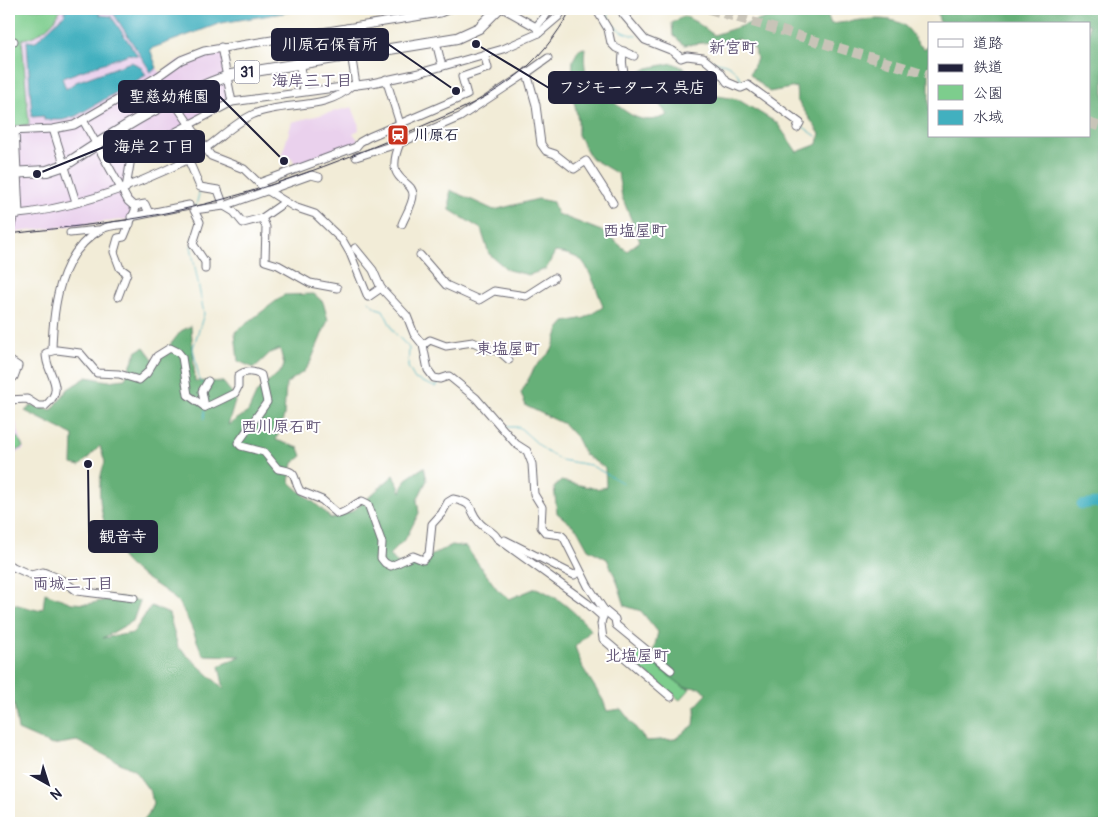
<svg xmlns="http://www.w3.org/2000/svg" width="1113" height="832" font-family="Pangolin,'Klee One',sans-serif">
	<style>
		.built { fill: #ead1ed }
		.green { fill: #7dcd8d; stroke: #507864 }
		.forest { fill: #66b078; stroke: #44695a }
		.water { fill: #42b0bf; stroke: #32697d }
		.lines { fill: none; stroke-linecap: round; stroke-linejoin: round }
		.stream { stroke: #42b0bf; stroke-width: 1 }
		.river { stroke: #42b0bf; stroke-width: 9 }
		.minor-tunnel { stroke: #c8c4b8; stroke-width: 7; stroke-dasharray: 7 3.5; stroke-linecap: butt }
		.highway-tunnel { stroke: #c8c4b8; stroke-width: 10; stroke-dasharray: 10 5; stroke-linecap: butt }
		.minor-casing { stroke: #6b6972; stroke-width: 9 }
		.highway-casing { stroke: #6b6972; stroke-width: 12 }
		.minor { stroke: #fff; stroke-width: 7 }
		.highway { stroke: #fff; stroke-width: 10 }
		.rail { stroke: #22223b; stroke-width: 1 }
		.labels { text-anchor: middle; stroke-width: 4; stroke-linejoin: round; paint-order: stroke }
		.shield { fill: #fff; stroke: #646476; stroke-width: 1 }
		.shield-label { font-size: 14px; font-weight: bold; fill: #22223b }
		.poi-label { font-size: 15px; font-weight: bold; fill: #22223b; stroke: #fff; text-anchor: start }
		.neighbourhood-label { font-size: 16px; font-weight: bold; fill: #615475; stroke: #fff }
		.leader { fill: none; stroke: #22223b; stroke-width: 2 }
		.callout-dot { fill: #22223b; stroke: #fff; stroke-width: 2 }
		.callout { fill: #22223b; stroke: #22223b; stroke-width: 2 }
		.callout-label { font-size: 16px; text-anchor: middle; font-weight: bold; fill: #fff }
	</style>
	<rect width="100%" height="100%" fill="#fff"/>
	<filter id="ink" filterUnits="userSpaceOnUse"><feTurbulence type="fractalNoise" baseFrequency=".02" numOctaves="2"/><feDisplacementMap in="SourceGraphic" scale="10" xChannelSelector="R" yChannelSelector="G"/><feConvolveMatrix kernelMatrix="1 2 1 2 8 2 1 2 1" color-interpolation-filters="sRGB"/></filter>
	<filter id="wash" filterUnits="userSpaceOnUse"><feTurbulence type="fractalNoise" baseFrequency=".0096" numOctaves="4" result="noise"/><feDisplacementMap in="SourceGraphic" scale="20" xChannelSelector="R" yChannelSelector="G"/><feGaussianBlur stdDeviation="1.12" result="paint"/><feColorMatrix in="noise" values="0 0 0 0 0 0 0 0 0 0 0 0 0 0 0 0 0 1.4 0 .05"/><feComposite in="paint" operator="in"/></filter>
	<g filter="url(#wash)">
		<rect width="100%" height="100%" fill="#f2ecd7"/>
		<g class="built">
			<path d="M9,9H65V14L35,42L27,41L32,117L45,116V120H63L76,116L146,75L140,66L131,62L76,82L66,89L62,78L129,54L137,56L99,15L100,11L113,13L151,71L157,68L161,74L178,61L221,47L232,102L133,156L125,193L134,206L129,219L9,233Z"/>
			<path d="M352,107L358,122L359,130L353,133L358,140L354,147L297,168L292,158L282,155L292,122Z"/>
			<path d="M9,411L14,416L24,449L9,458Z"/>
		</g>
		<g class="green">
			<path d="M9,9H60C56,24 36,38 22,39L29,125L9,126Z"/>
			<path d="M18,437L23,447L9,456V442Z"/>
			<path d="M643,647L652,655L650,661L684,687L690,689L680,700L629,660Z"/>
		</g>
		<path class="forest" d="M778,9H825L831,24C851,22 892,12 907,28C914,35 916,44 925,49L929,44V136H1089V24H940L937,9H1104V823H140L147,817L153,804L151,793L134,770L77,741L52,745L18,730L14,704L9,701V676L12,672C8,648 12,627 10,603L37,610L43,608L45,593L72,603L88,604L120,597L140,601L133,621L103,638L133,633L151,606L169,614L178,647L224,689L219,666L241,656L203,655C197,642 185,608 176,600C162,586 141,578 127,563C104,539 92,493 105,462L100,446L80,466L72,464L73,435L25,411L32,405L52,410L68,389L87,377L108,381L125,379L136,352L144,347L156,363L181,331L191,326L195,381L223,382L236,398L228,425L248,412L257,392L282,370L284,365L280,349L270,353L254,368L238,361L235,332L284,295L314,294L323,302L328,320L310,363L303,372L286,384L284,416L276,440L299,448L302,456L293,463L289,481C302,495 319,504 331,519L353,511L394,475L401,492L406,479L424,467L427,480L417,500L419,513L406,538L389,555L399,564L417,563L452,545L466,547L497,589L509,599L536,588C558,596 575,612 591,630L575,647L583,668L603,700L607,711L621,709L646,741L675,739L694,725L696,706L707,694L702,688L684,687L651,662L658,632L641,611L625,606L617,581L607,559L588,549L577,529L557,513L554,487L561,481L598,489L606,487L605,468L585,455L576,437L564,424L526,406L521,393L535,367L552,350L559,329L565,322L585,318L603,307C600,297 588,265 581,260C573,255 564,253 555,252L546,269L529,275L508,270L489,254L481,229L450,210V190L494,210L538,199L553,202L557,214L604,232L627,251L640,241L622,197L618,174L591,158L578,135V120L574,101L576,85L572,77L573,60L579,49L585,48C584,56 584,67 587,76C589,83 600,90 606,95C625,112 641,128 668,115L658,103L639,96V73L648,68L673,63L696,74L710,95L737,99L777,123L797,152L818,144L820,134L797,100L796,87L769,92L750,74L757,59L755,49L739,39L684,45L673,35L672,23L684,16L696,22L714,35L778,14Z"/>
		<path class="water" d="M65,9H307L221,23L150,49L157,68L151,72L113,13L100,11L99,15L111,16L138,56L129,54L62,78L66,89L76,82L131,62L140,66L146,75L76,116L63,120H44V116L32,117L27,41L35,42L65,14Z"/>
		<g class="lines">
			<g class="stream">
				<path d="M608,9C606,26 624,34 637,36"/>
				<path d="M711,61C732,64 733,67 744,84"/>
				<path d="M802,126L816,136"/>
				<path d="M196,206L200,190"/>
				<path d="M191,246L204,314L193,348L199,378L202,384"/>
				<path d="M369,301L376,308L383,310L394,332L409,348L408,367L415,379L435,387L443,381"/>
				<path d="M204,419L205,410"/>
				<path d="M506,427H519L547,452L561,460L590,465L623,483"/>
			</g>
			<path class="river" d="M1081,505L1096,503L1104,507"/>
		</g>
	</g>
	<g filter="url(#ink)">
		<g class="lines">
			<path class="minor-tunnel" d="M401,128L405,141"/>
			<g class="highway-tunnel">
				<path d="M709,9L929,75"/>
				<path d="M1089,123L1104,128"/>
			</g>
			<g class="minor-casing">
				<g id="minor">
					<path d="M596,9L608,29L611,43L616,48L634,56"/>
					<path d="M622,9L623,14L645,40L673,51L681,58L687,56L703,58L720,72L727,82L741,88L748,85L800,123L797,128"/>
					<path d="M536,27L551,9"/>
					<path d="M347,28L356,85"/>
					<path d="M539,33L559,16L564,9"/>
					<path d="M295,36L304,91"/>
					<path d="M9,41H14"/>
					<path d="M436,42L442,66"/>
					<path d="M221,47L232,102"/>
					<path d="M624,51C619,65 627,84 634,95"/>
					<path d="M548,58L527,73L536,105L541,144L546,151L555,154L574,169L586,161L613,203"/>
					<path d="M157,77L211,156L244,169L265,189L294,207L315,214L343,241L350,253L368,297L381,288"/>
					<path d="M386,79L401,127"/>
					<path d="M83,120L128,201L136,208L124,237L118,238L114,252L120,268L127,273L118,297"/>
					<path d="M53,129L76,202"/>
					<path d="M15,130L19,214"/>
					<path d="M9,131L53,129L74,125L157,77L181,60L204,51L440,13L450,9"/>
					<path d="M356,157L400,143"/>
					<path d="M188,159L200,187L218,190L224,206L234,212L243,223L262,218L285,202"/>
					<path d="M259,183L356,147L360,142L369,137L467,95L462,77L488,68L484,54"/>
					<path d="M126,188L131,158L134,154L232,102L372,83L419,73L503,49L539,33L536,27L504,9"/>
					<path d="M134,206L145,204L149,213"/>
					<path d="M9,215C71,210 133,187 189,159C212,147 230,125 254,114C285,101 327,111 351,86"/>
					<path d="M131,217L189,205"/>
					<path d="M262,218L266,227L265,261L278,265L310,283L337,288"/>
					<path d="M402,224C405,216 413,204 413,195C413,178 383,184 400,143L460,117L527,73"/>
					<path d="M11,226L14,214"/>
					<path d="M70,233L98,230"/>
					<path d="M355,248L373,270L381,288L407,316L414,334L423,345L428,370L434,378L440,379L449,376L476,398L516,444L527,451L532,464L534,494L542,507L541,527L546,533L561,535L564,538L588,586L604,610L601,624L603,639L671,697"/>
					<path d="M420,255L446,285L479,300L494,291L526,296L554,278"/>
					<path d="M205,269V262L193,244L200,222L194,210L224,206L311,175L319,177"/>
					<path d="M423,345L430,340L446,346L473,342L488,349L500,352L509,360"/>
					<path d="M52,350C53,307 59,254 100,230C107,225 121,225 130,224"/>
					<path d="M9,360L18,366L14,377L9,381"/>
					<path d="M9,400L27,399L38,406H45C68,387 45,374 46,353L57,350L80,353L97,373L119,374L139,380L147,373L157,356L170,348L178,352L182,357L188,395L205,407"/>
					<path d="M205,407C207,407 233,394 235,393L238,387V376C245,370 253,371 261,375L267,402L238,443L241,446L264,452L278,469C300,472 291,475 300,491L322,500L338,514C347,513 353,504 362,501L368,504L382,543L381,558L385,563L391,566L413,556L423,560L429,554L432,524L442,513L448,502L453,499C477,504 467,509 479,522C484,529 494,531 497,538L587,603L603,617"/>
					<path d="M205,407L202,391L208,381"/>
					<path d="M505,540L574,575L580,572"/>
					<path d="M9,565L31,575L43,572L51,575L62,580L77,591L134,598"/>
					<path d="M604,610L615,619L616,625L671,670"/>
				</g>
			</g>
			<g class="highway-casing">
				<path id="highway" d="M9,173L47,171L65,165C118,130 171,96 231,75L457,38L479,28L498,9"/>
			</g>
			<use href="#minor" class="minor"/>
			<use href="#highway" class="highway"/>
			<path class="rail" d="M9,234C57,228 107,224 155,215C246,198 336,164 420,127C452,113 483,101 511,80C536,62 557,36 571,9"/>
		</g>
	</g>
	<defs>
		<g id="station-square" transform="scale(1.125)"><rect x="-9" y="-9" width="18" height="18" rx="4" fill="#c8321e" stroke="#fff"/><path d="M-3-6H3Q5-6 5-4V2Q5 4 3 4L4.5 6H3L1.5 4h-3L-3 6H-4.5L-3 4Q-5 4-5 2V-4Q-5-6-3-6ZM-3.5-4v3h7v-3ZM-3.5 1v1.5H-2V1ZM2 1v1.5H3.5V1Z" fill="#fff"/></g>
	</defs>
	<g fill-rule="evenodd">
		<use href="#station-square" x="398" y="135"/>
	</g>
	<g class="labels">
		<rect class="shield" x="234.5" y="60.5" width="25" height="23" rx="4"/>
		<g class="shield-label">
			<text x="247" y="77">31</text>
		</g>
		<g class="poi-label">
			<text x="414" y="140">川原石</text>
		</g>
		<g class="neighbourhood-label">
			<text x="733" y="53">新宮町</text>
			<text x="312" y="86">海岸三丁目</text>
			<text x="635" y="236">西塩屋町</text>
			<text x="508" y="354">東塩屋町</text>
			<text x="281" y="432">西川原石町</text>
			<text x="73" y="589">両城二丁目</text>
			<text x="637" y="661">北塩屋町</text>
		</g>
	</g>
	<path class="leader" d="M456 91L388 44M476 44L549 88M284 161L219 96M37 174L104 147M88 464L89 536"/>
	<g class="callout-dot">
		<circle cx="456" cy="91" r="5"/>
		<circle cx="476" cy="44" r="5"/>
		<circle cx="284" cy="161" r="5"/>
		<circle cx="37" cy="174" r="5"/>
		<circle cx="88" cy="464" r="5"/>
	</g>
	<g class="callout">
		<rect x="272" y="29" width="116" height="31" rx="5"/>
		<rect x="549" y="72" width="167" height="31" rx="5"/>
		<rect x="119" y="81" width="100" height="31" rx="5"/>
		<rect x="104" y="131" width="100" height="31" rx="5"/>
		<rect x="89" y="521" width="68" height="31" rx="5"/>
	</g>
	<g class="callout-label">
		<text x="330" y="50">川原石保育所</text>
		<text x="632" y="93">フジモータース 呉店</text>
		<text x="169" y="102">聖慈幼稚園</text>
		<text x="154" y="152">海岸２丁目</text>
		<text x="123" y="542">観音寺</text>
	</g>
	<rect width="1113" height="832" fill="none" stroke="#fff" stroke-width="30"/>
	<rect x="928" y="22" width="162" height="115" fill="#ffffff" stroke="#a7a7b1"/>
	<rect x="938" y="39" width="25" height="8" fill="#ffffff" stroke="#a7a7b1"/>
	<text x="973" y="48" font-size="15" fill="#22223b">道路</text>
	<rect x="938" y="64" width="25" height="8" fill="#22223b" stroke="#a7a7b1"/>
	<text x="973" y="72" font-size="15" fill="#22223b">鉄道</text>
	<rect x="938" y="85" width="25" height="15" fill="#7dcd8d" stroke="#a7a7b1"/>
	<text x="973" y="98" font-size="15" fill="#22223b">公園</text>
	<rect x="938" y="110" width="25" height="15" fill="#42b0bf" stroke="#a7a7b1"/>
	<text x="973" y="122" font-size="15" fill="#22223b">水域</text>
	<g transform="translate(48 784) rotate(141)" stroke="#ffffff" stroke-width="4" paint-order="stroke">
	<path d="M0-4L9 19L0 12L-9 19Z" fill="#22223b"/>
	<text y="-8" font-size="14" font-weight="bold" text-anchor="middle" fill="#22223b">N</text>
	</g>
</svg>
